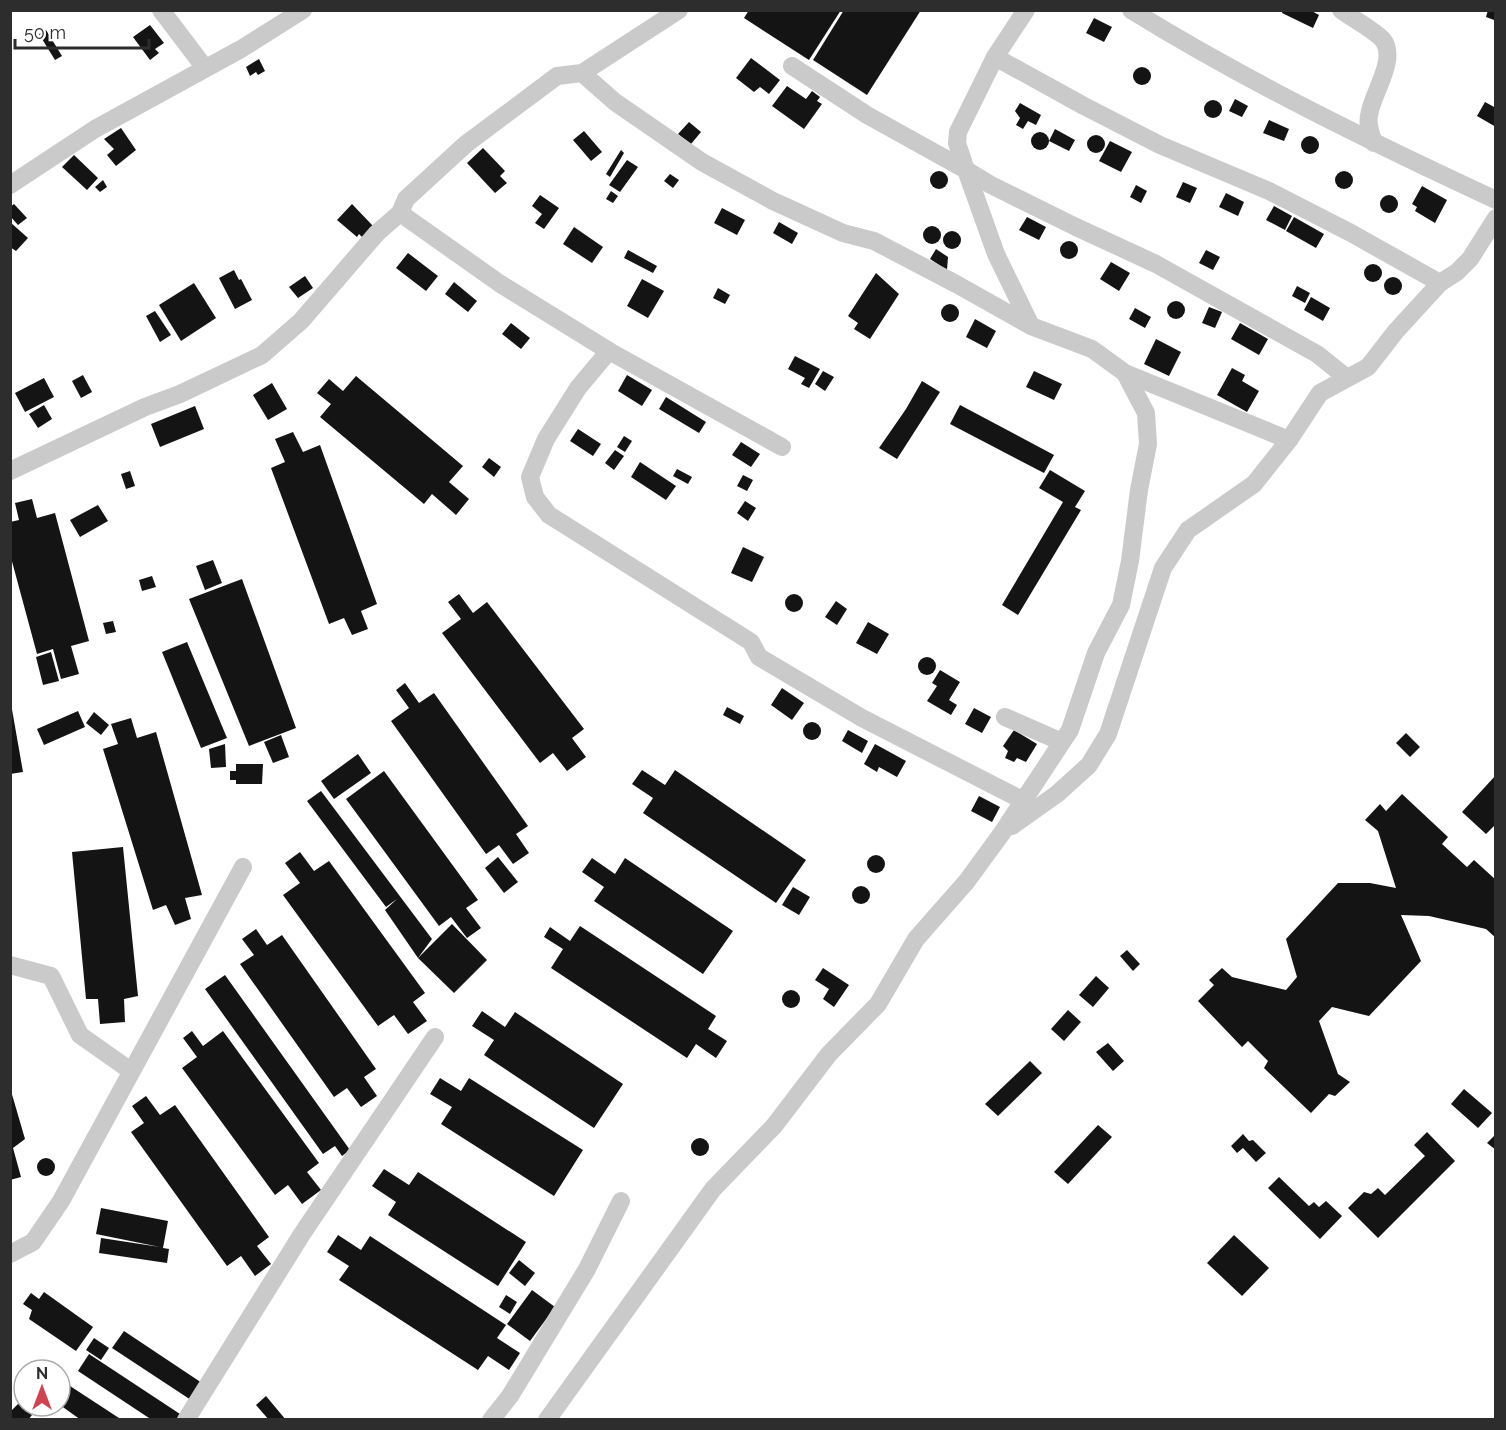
<svg xmlns="http://www.w3.org/2000/svg" width="1506" height="1430" font-family="Raleway,sans-serif">
	<style>
		.building { fill: #141414 }
		.lines { fill: none; stroke-linecap: round; stroke-linejoin: round }
		.minor { stroke: #cacaca; stroke-width: 18 }
	</style>
	<rect width="100%" height="100%" fill="#fff"/>
	<g class="building">
		<path d="M749,10H841L809,60L744,18Z"/>
		<path d="M844,10H921L867,95L813,60Z"/>
		<path d="M1283,10H1310L1319,15L1313,28L1282,13Z"/>
		<path d="M1488,10H1496L1494,20L1486,17Z"/>
		<path d="M1094,18L1112,27L1104,42L1086,33Z"/>
		<path d="M150,25L164,43L155,49L159,53L150,60L133,37Z"/>
		<path d="M46,30L62,56L55,60L39,34Z"/>
		<path d="M751,58L780,80L769,94L760,87L754,92L736,78Z"/>
		<path d="M259,59L265,71L258,75L256,72L250,76L246,67Z"/>
		<circle cx="1142" cy="76" r="9"/>
		<path d="M787,86L806,99L812,91L820,97L817,101L822,104L804,129L772,106Z"/>
		<path d="M1235,99L1248,106L1242,117L1229,111Z"/>
		<circle cx="1213" cy="109" r="9"/>
		<path d="M1485,102L1496,108V127L1477,116Z"/>
		<path d="M1020,103L1041,115L1036,125L1028,121L1023,129L1016,125L1020,118L1015,111Z"/>
		<path d="M1269,120L1289,129L1284,141L1263,133Z"/>
		<path d="M689,122L701,132L691,144L678,134Z"/>
		<path d="M121,128L136,150L116,166L107,155L114,149L104,139Z"/>
		<path d="M1055,129L1075,140L1069,151L1049,141Z"/>
		<path d="M584,131L602,152L591,161L573,140Z"/>
		<circle cx="1040" cy="141" r="9"/>
		<circle cx="1096" cy="144" r="9"/>
		<circle cx="1310" cy="145" r="9"/>
		<path d="M1110,141L1132,152L1121,172L1099,161Z"/>
		<path d="M483,148L505,171L500,176L507,183L495,193L467,163Z"/>
		<path d="M621,150L624,153L610,177L606,174Z"/>
		<path d="M74,155L98,178L87,190L62,167Z"/>
		<path d="M627,160L638,167L620,192L609,185Z"/>
		<circle cx="1344" cy="180" r="9"/>
		<circle cx="939" cy="180" r="9"/>
		<path d="M670,174L679,180L673,188L664,181Z"/>
		<path d="M103,180L107,187L100,192L95,187Z"/>
		<path d="M1183,182L1197,188L1190,203L1176,197Z"/>
		<path d="M1136,185L1147,191L1141,203L1130,197Z"/>
		<path d="M1422,186L1447,200L1435,223L1415,211L1417,207L1412,204Z"/>
		<path d="M611,191L618,196L613,203L606,199Z"/>
		<path d="M1226,193L1244,202L1238,216L1219,207Z"/>
		<circle cx="1389" cy="204" r="9"/>
		<path d="M540,195L559,208L544,229L535,223L542,214L532,206Z"/>
		<path d="M14,204L27,218L18,225L10,216V207Z"/>
		<path d="M352,204L373,226L363,238L359,234L357,237L337,220Z"/>
		<path d="M1274,206L1292,216L1285,230L1266,220Z"/>
		<path d="M722,208L745,220L737,235L714,223Z"/>
		<path d="M1027,217L1046,227L1039,240L1019,230Z"/>
		<path d="M1294,217L1324,234L1316,248L1286,231Z"/>
		<path d="M10,222L28,238L16,251L10,247Z"/>
		<path d="M779,222L798,233L792,244L773,233Z"/>
		<circle cx="932" cy="235" r="9"/>
		<path d="M574,227L603,247L592,263L563,244Z"/>
		<circle cx="952" cy="240" r="9"/>
		<circle cx="1069" cy="250" r="9"/>
		<path d="M936,249L948,257L947,270L930,259Z"/>
		<path d="M628,250L657,266L653,273L624,258Z"/>
		<path d="M1206,250L1220,257L1213,270L1199,263Z"/>
		<path d="M408,253L438,276L426,291L396,268Z"/>
		<path d="M1111,262L1130,273L1119,291L1100,279Z"/>
		<circle cx="1373" cy="273" r="9"/>
		<path d="M234,270L239,280L241,279L252,300L235,309L219,278Z"/>
		<path d="M876,273L899,294L870,339L854,329L858,323L848,316Z"/>
		<path d="M305,276L313,288L298,298L289,287Z"/>
		<circle cx="1393" cy="286" r="9"/>
		<path d="M642,279L664,291L648,318L627,306Z"/>
		<path d="M454,282L477,301L468,312L445,294Z"/>
		<path d="M194,283L216,318L181,341L159,305Z"/>
		<path d="M1297,286L1310,293L1305,303L1292,296Z"/>
		<path d="M718,288L730,295L725,304L713,298Z"/>
		<path d="M1311,297L1330,308L1323,321L1304,310Z"/>
		<circle cx="1176" cy="310" r="9"/>
		<circle cx="950" cy="313" r="9"/>
		<path d="M1209,307L1222,312L1215,328L1202,323Z"/>
		<path d="M1135,308L1151,317L1145,328L1129,319Z"/>
		<path d="M155,311L171,335L160,342L146,316Z"/>
		<path d="M975,319L996,331L987,348L966,337Z"/>
		<path d="M511,323L530,338L521,349L502,334Z"/>
		<path d="M1240,323L1268,339L1259,355L1231,339Z"/>
		<path d="M1156,339L1181,352L1169,376L1144,364Z"/>
		<path d="M795,356L820,369L809,388L801,384L805,378L788,369Z"/>
		<path d="M1232,368L1245,375L1242,381L1259,391L1247,412L1217,395Z"/>
		<path d="M823,371L834,377L825,391L815,384Z"/>
		<path d="M1034,371L1062,384L1054,400L1026,387Z"/>
		<path d="M83,375L92,392L81,398L72,381Z"/>
		<path d="M627,375L652,390L642,406L618,391Z"/>
		<path d="M356,376L463,466L449,482L469,499L456,515L432,494L424,504L320,417L331,404L317,393L329,379L343,391Z"/>
		<path d="M44,378L54,397L25,412L15,393Z"/>
		<path d="M922,381L940,392L897,459L879,448L906,409Z"/>
		<path d="M272,383L287,409L268,420L253,395Z"/>
		<path d="M666,397L706,422L699,433L659,409Z"/>
		<path d="M44,405L52,419L38,428L29,414Z"/>
		<path d="M960,405L1054,455L1044,473L950,424Z"/>
		<path d="M195,406L204,429L160,447L151,424Z"/>
		<path d="M578,429L601,444L593,456L570,441Z"/>
		<path d="M293,432L303,452L320,445L377,604L361,611L368,629L352,635L344,618L329,624L271,468L285,462L275,439Z"/>
		<path d="M624,436L632,441L625,452L617,447Z"/>
		<path d="M741,442L760,454L751,467L732,455Z"/>
		<path d="M615,450L624,456L614,470L605,463Z"/>
		<path d="M489,458L501,467L494,477L482,467Z"/>
		<path d="M640,462L676,486L666,500L631,477Z"/>
		<path d="M677,469L692,477L688,484L673,476Z"/>
		<path d="M1050,470L1085,491L1075,507L1081,510L1018,615L1002,605L1063,502L1039,488Z"/>
		<path d="M130,471L135,486L126,489L121,474Z"/>
		<path d="M743,475L753,480L747,491L737,486Z"/>
		<path d="M32,499L37,518L55,513L89,641L71,646L79,674L61,679L53,649L37,654L10,554V522L19,520L15,503Z"/>
		<path d="M745,501L756,508L748,521L737,513Z"/>
		<path d="M98,505L108,521L80,537L70,520Z"/>
		<path d="M743,547L764,557L752,582L731,573Z"/>
		<path d="M213,560L222,583L205,590L196,566Z"/>
		<path d="M152,576L156,587L142,591L139,580Z"/>
		<path d="M242,579L296,728L249,746L189,599Z"/>
		<circle cx="794" cy="603" r="9"/>
		<path d="M459,594L473,613L487,602L584,729L572,738L586,757L567,771L553,753L540,763L442,633L461,619L448,602Z"/>
		<path d="M836,601L847,609L837,625L825,617Z"/>
		<path d="M113,621L116,632L106,634L103,623Z"/>
		<path d="M868,622L889,634L877,654L856,643Z"/>
		<path d="M187,642L227,738L201,748L162,652Z"/>
		<path d="M51,652L59,681L43,685L36,657Z"/>
		<circle cx="927" cy="666" r="9"/>
		<path d="M940,670L960,682L949,700L957,705L951,715L927,701L937,686L932,683Z"/>
		<path d="M405,683L419,703L434,693L528,826L516,834L529,853L513,864L499,845L486,854L391,721L409,708L396,690Z"/>
		<path d="M782,688L804,703L792,720L771,705Z"/>
		<path d="M10,698L23,772L10,774Z"/>
		<path d="M727,707L744,716L740,724L723,715Z"/>
		<path d="M974,708L991,717L982,733L965,724Z"/>
		<path d="M78,711L85,727L44,745L37,729Z"/>
		<path d="M94,712L109,725L101,735L86,723Z"/>
		<path d="M131,718L137,738L156,732L202,895L185,898L191,919L175,925L166,905L153,910L103,749L118,744L111,724Z"/>
		<circle cx="812" cy="731" r="9"/>
		<path d="M848,730L868,741L862,753L842,741Z"/>
		<path d="M1014,730L1037,744L1026,762L1017,758L1014,762L1005,758L1008,751L1003,746Z"/>
		<path d="M1406,733L1420,747L1410,757L1396,743Z"/>
		<path d="M281,735L289,757L273,763L264,742Z"/>
		<path d="M225,744L226,767L211,768L209,749Z"/>
		<path d="M875,744L906,761L897,777L879,767L877,772L864,764Z"/>
		<path d="M358,754L371,773L334,799L321,781Z"/>
		<path d="M236,764H263L262,784H236V780H230V771H236Z"/>
		<path d="M642,770L665,785L675,770L806,860L776,903L643,813L653,798L632,784Z"/>
		<path d="M384,771L478,900L466,908L481,928L467,938L451,917L439,926L346,799Z"/>
		<path d="M1496,775V824L1486,834L1462,812Z"/>
		<path d="M321,791L432,939L418,958L385,910L397,899L386,907L307,801Z"/>
		<path d="M1402,794L1448,837L1442,844L1467,867L1474,860L1496,880V938L1486,929L1429,916L1401,915L1421,961L1369,1016L1332,1007L1319,1021L1338,1074L1350,1082L1335,1096L1329,1094L1311,1113L1264,1068L1268,1061L1248,1041L1242,1047L1198,1001L1214,985L1209,980L1222,968L1232,977L1286,990L1297,977L1286,939L1338,883H1370L1396,888L1378,831L1365,820L1380,804L1386,811Z"/>
		<path d="M979,796L1000,807L992,822L971,811Z"/>
		<path d="M123,847L138,996L124,999L125,1022L100,1024L98,999H86L72,852Z"/>
		<path d="M300,852L314,871L329,861L425,993L413,1002L427,1021L408,1034L394,1015L378,1026L283,895L300,883L285,863Z"/>
		<circle cx="876" cy="864" r="9"/>
		<path d="M498,857L518,882L504,893L485,868Z"/>
		<path d="M592,858L615,874L625,858L733,931L703,974L594,901L604,887L582,872Z"/>
		<circle cx="861" cy="895" r="9"/>
		<path d="M793,887L810,897L799,915L782,905Z"/>
		<path d="M452,924L487,960L454,993L418,958Z"/>
		<path d="M580,926L716,1016L708,1029L727,1041L716,1058L696,1044L687,1058L551,968L563,949L544,937L550,927L570,941Z"/>
		<path d="M256,929L267,945L282,935L376,1069L364,1077L377,1096L361,1107L347,1088L334,1097L240,964L254,955L242,939Z"/>
		<path d="M1127,950L1140,964L1133,971L1120,956Z"/>
		<path d="M823,968L849,985L834,1007L823,999L829,989L815,980Z"/>
		<path d="M225,975L350,1150L342,1156L335,1146L323,1154L205,989Z"/>
		<path d="M1096,976L1109,988L1093,1007L1079,995Z"/>
		<circle cx="791" cy="999" r="9"/>
		<path d="M1068,1010L1081,1022L1064,1041L1051,1029Z"/>
		<path d="M482,1011L505,1027L515,1012L623,1084L594,1128L484,1055L494,1040L472,1026Z"/>
		<path d="M192,1031L203,1046L223,1031L319,1163L307,1172L321,1190L302,1204L288,1185L275,1195L182,1068L197,1057L183,1038Z"/>
		<path d="M1108,1043L1124,1061L1113,1071L1096,1052Z"/>
		<path d="M1030,1061L1042,1073L998,1116L985,1104Z"/>
		<path d="M440,1078L461,1091L469,1078L583,1150L554,1196L441,1124L452,1107L430,1094Z"/>
		<path d="M1464,1089L1492,1113L1478,1128L1451,1104Z"/>
		<path d="M11,1091L25,1139L13,1148L21,1177L10,1180Z"/>
		<path d="M146,1096L160,1115L175,1105L269,1237L257,1246L271,1264L255,1276L241,1256L227,1266L131,1132L144,1123L132,1106Z"/>
		<path d="M1098,1125L1112,1137L1068,1184L1054,1172Z"/>
		<path d="M1427,1132L1455,1161L1378,1238L1348,1208L1364,1192L1371,1194L1378,1188L1385,1195L1425,1156L1414,1145Z"/>
		<path d="M1243,1134L1249,1141L1253,1140L1266,1153L1256,1162L1243,1148L1237,1153L1231,1146Z"/>
		<path d="M1496,1134V1150L1487,1143Z"/>
		<circle cx="700" cy="1147" r="9"/>
		<circle cx="46" cy="1167" r="9"/>
		<path d="M384,1169L409,1185L418,1172L526,1242L498,1286L388,1215L396,1202L372,1186Z"/>
		<path d="M1279,1177L1309,1206L1314,1202L1319,1207L1326,1201L1342,1216L1320,1239L1268,1188Z"/>
		<path d="M101,1208L168,1221L163,1248L169,1249L167,1263L99,1253L101,1238L160,1247L96,1234Z"/>
		<path d="M338,1235L361,1250L370,1236L506,1325L497,1338L520,1353L509,1370L488,1356L478,1370L339,1280L349,1266L327,1252Z"/>
		<path d="M1234,1235L1269,1268L1242,1296L1207,1263Z"/>
		<path d="M519,1260L535,1273L525,1286L509,1273Z"/>
		<path d="M532,1290L555,1307L530,1341L507,1324Z"/>
		<path d="M44,1292L93,1327L76,1351L29,1319L32,1310L23,1304L31,1293L39,1299Z"/>
		<path d="M506,1295L517,1302L510,1314L499,1307Z"/>
		<path d="M124,1331L202,1383L191,1400L112,1348Z"/>
		<path d="M94,1338L109,1348L101,1360L86,1350Z"/>
		<path d="M89,1354L180,1414L176,1420H152L78,1371Z"/>
		<path d="M67,1384L122,1420H81L60,1405V1395Z"/>
		<path d="M266,1396L286,1420H269L256,1405Z"/>
		<path d="M19,1403L32,1415L28,1420H13L10,1417V1412Z"/>
	</g>
	<g class="lines">
		<g class="minor">
			<path d="M161,10L205,68"/>
			<path d="M1026,10L995,57L958,132L957,143L966,170L991,185L1076,227L1156,264L1317,354L1347,378"/>
			<path d="M1131,10C1248,82 1371,142 1496,200"/>
			<path d="M1341,10C1350,17 1377,32 1383,40C1398,60 1371,95 1369,116C1367,125 1371,134 1374,143"/>
			<path d="M995,57L1084,106L1160,145L1269,191L1351,233L1440,283"/>
			<path d="M792,66L867,115L966,170L996,254L1031,326"/>
			<path d="M10,185L95,129L241,49L303,10"/>
			<path d="M400,213L499,283L609,351L782,447"/>
			<path d="M609,351L578,388L546,439L530,477L535,497L549,515L751,642L759,657L862,718L1024,801"/>
			<path d="M1125,373L1289,440"/>
			<path d="M10,471L145,407L180,394L262,355L301,321L377,233L400,213L406,199L466,144L557,76L582,73L679,10"/>
			<path d="M1005,717L1062,742"/>
			<path d="M1012,826L1057,794L1089,765L1108,734L1163,568L1188,530L1254,484L1289,440L1320,393L1368,367L1396,331L1440,283L1457,272L1470,259L1496,218"/>
			<path d="M10,965L51,976L80,1035L131,1071"/>
			<path d="M10,1254L33,1242L61,1201L243,867"/>
			<path d="M186,1420L302,1234L435,1037"/>
			<path d="M491,1420L510,1396L587,1269L621,1201"/>
			<path d="M547,1420L713,1189L774,1126L829,1054L878,1004L916,939L967,881L1002,833L1070,730L1096,653L1121,605L1130,561L1139,490L1148,444L1146,413L1125,373L1092,349L1031,326L958,285L874,241L843,233L773,201L702,162L615,102L582,73"/>
		</g>
	</g>
	<rect width="1506" height="1430" fill="none" stroke="#2d2d2d" stroke-width="24"/>
	<g transform="translate(42 1388)"><circle r="28" fill="#ffffff" stroke="#ababab" stroke-width="1.5"/>
	<path d="M0-4.5L10 22L0 15L-10 22Z" fill="#d04350"/>
	<text y="-9" font-size="16" font-weight="bold" text-anchor="middle" fill="#2d2d2d">N</text>
	</g>
	<path d="M15 39v9h134v-9" fill="none" stroke="#2d2d2d" stroke-width="3"/>
	<text x="24" y="39" font-size="18" fill="#2d2d2d" stroke="#ffffff" stroke-width="4.5" paint-order="stroke">50 m</text>
</svg>
